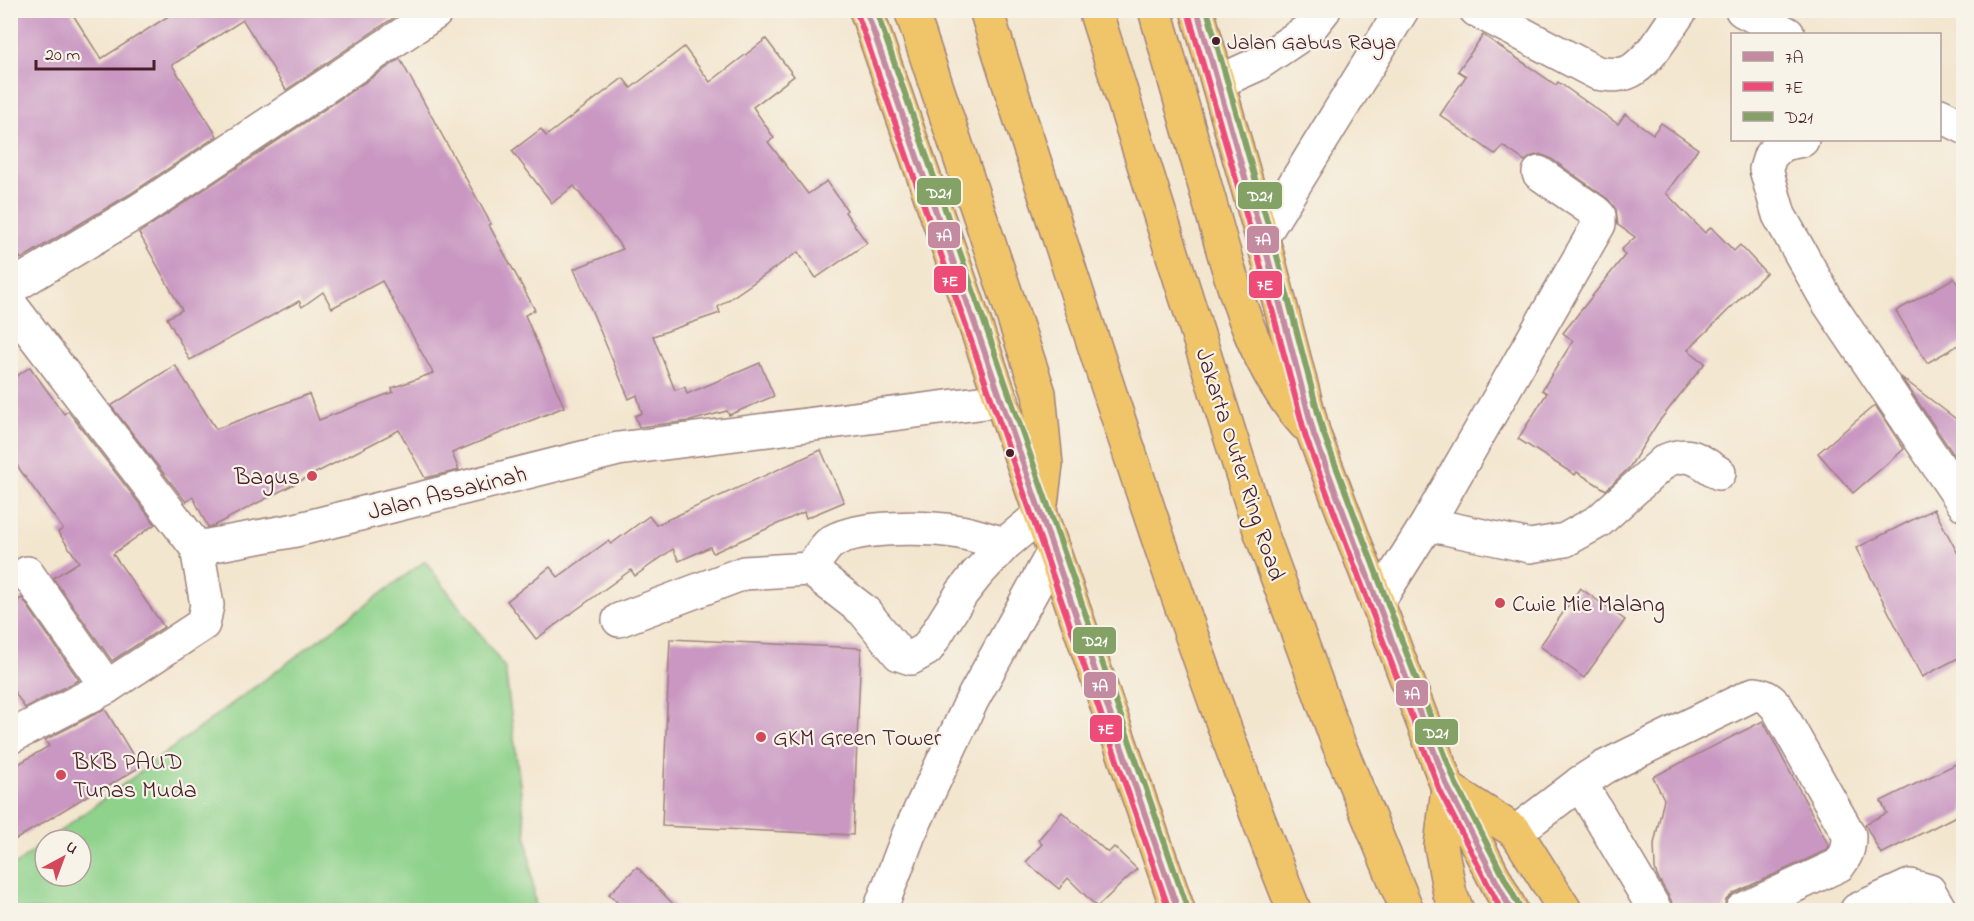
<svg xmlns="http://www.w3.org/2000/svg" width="1974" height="921" font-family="'Indie Flower',sans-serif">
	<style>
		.green { fill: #8ed28b; stroke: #6c785b; stroke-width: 1.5 }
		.building { fill: #c997c2 }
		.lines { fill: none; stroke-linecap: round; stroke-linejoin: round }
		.minor-casing { stroke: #9e827d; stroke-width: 36 }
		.highway-casing { stroke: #9e827d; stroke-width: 36 }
		.minor { stroke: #fff; stroke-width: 33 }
		.highway { stroke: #f0c469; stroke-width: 33 }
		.bus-1-casing { stroke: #f7f3e8; stroke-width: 10 }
		.bus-2-casing { stroke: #f7f3e8; stroke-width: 10 }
		.bus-3-casing { stroke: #f7f3e8; stroke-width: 10 }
		.bus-1 { stroke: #c48aa0; stroke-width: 6 }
		.bus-2 { stroke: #ed4c78; stroke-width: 6 }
		.bus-3 { stroke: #84a166; stroke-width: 6 }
		.bus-dot { fill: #4a1f2b; stroke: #f7f3e8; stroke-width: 2 }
		.poi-dot { fill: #d1495b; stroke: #f7f3e8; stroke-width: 2 }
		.labels { text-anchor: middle; stroke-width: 4.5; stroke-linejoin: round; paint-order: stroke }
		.bus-label { font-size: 22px; fill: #4a1f2b; stroke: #f7f3e8; text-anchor: start }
		.street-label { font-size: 24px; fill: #4a1f2b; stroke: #f7f3e8 }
		.poi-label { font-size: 24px; fill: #4a1f2b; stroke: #f7f3e8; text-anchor: start }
		.line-badge { stroke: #f7f3e8; stroke-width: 2 }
		.badge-label { font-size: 16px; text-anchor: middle; font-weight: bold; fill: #fff }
	</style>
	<rect width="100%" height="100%" fill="#f7f3e8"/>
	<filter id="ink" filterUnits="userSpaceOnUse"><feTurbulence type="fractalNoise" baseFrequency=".0167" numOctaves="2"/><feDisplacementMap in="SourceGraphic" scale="12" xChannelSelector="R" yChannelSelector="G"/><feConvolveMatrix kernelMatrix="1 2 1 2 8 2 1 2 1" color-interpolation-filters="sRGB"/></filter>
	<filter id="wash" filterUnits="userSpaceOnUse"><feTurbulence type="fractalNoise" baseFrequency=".008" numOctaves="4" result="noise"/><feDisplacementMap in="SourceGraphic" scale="24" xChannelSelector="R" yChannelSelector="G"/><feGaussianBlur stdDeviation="1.35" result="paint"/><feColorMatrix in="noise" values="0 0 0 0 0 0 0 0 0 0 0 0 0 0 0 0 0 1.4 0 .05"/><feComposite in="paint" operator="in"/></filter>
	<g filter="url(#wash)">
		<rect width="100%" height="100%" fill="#f3e6cf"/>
		<path class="green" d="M425,561L505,668L536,910H11V868L45,842V876H81V840H48Z"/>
		<g id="blocks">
			<g class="building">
				<path d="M10,10H70L101,59L178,10H405L286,90L243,20L172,65L217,136L130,194L21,259L10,242Z"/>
				<path d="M1483,35L1556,85L1558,82L1618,124L1625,114L1653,134L1661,123L1698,149L1666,193L1705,233L1711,227L1734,251L1740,245L1766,273L1688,350L1705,363L1657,424L1629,468L1606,490L1577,472L1575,475L1518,439L1547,393L1542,390L1573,341L1563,333L1625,255L1621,250L1635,237L1618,225L1616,209L1608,199L1550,158L1540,154L1532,156L1525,161L1503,146L1496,155L1440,115L1466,76L1458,71Z"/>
				<path d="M766,39L794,76L753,107L774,138L768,142L808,194L827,181L847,210L845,212L867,243L816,278L798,252L718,307L720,313L653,336L675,390L685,387L687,394L760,363L774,396L729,415L727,411L690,421L639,427L635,416L642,413L637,395L629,399L574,269L623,249L574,186L552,203L512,151L541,129L546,136L623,78L631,88L684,47L710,82Z"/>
				<path d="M400,59L491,224L489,225L535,310L525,315L564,407L452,453L459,470L425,478L399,430L213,526L208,527L193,497L186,502L111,406L175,365L216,429L309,394L319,420L393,392L392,388L433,373L382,281L332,308L323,292L302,307L299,301L190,360L167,318L182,310L139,233Z"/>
				<path d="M1954,278L1964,295V342L1927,363L1896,311Z"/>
				<path d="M30,367L64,414L68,411L155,524L113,554L164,627L112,661L53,578L79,562L58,532L63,529L10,456V381Z"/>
				<path d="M1901,377L1964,425V469L1962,467Z"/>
				<path d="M1875,405L1904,449L1853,493L1818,453Z"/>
				<path d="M821,450L844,502L806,518L804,512L713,553L710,547L679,561L673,549L635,576L631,570L536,639L507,601L550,567L558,577L608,541L611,544L649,516L656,525Z"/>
				<path d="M1934,509L1964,565V655L1922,677L1856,548Z"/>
				<path d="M1580,588L1625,620L1584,678L1540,646Z"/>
				<path d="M22,598L79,680L25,708L10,685V605Z"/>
				<path d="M670,639L861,648L853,835L662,826Z"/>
				<path d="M105,709L140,767L100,791L98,789L10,843V769L49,746L45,740Z"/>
				<path d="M1763,721L1829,846L1827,850L1734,893L1726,900L1724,910H1674L1671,900L1657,876L1655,868L1654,844L1664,799L1653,777Z"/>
				<path d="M1964,760V812L1881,854L1865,824L1887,813L1881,801Z"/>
				<path d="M1062,812L1108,853L1114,847L1137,869L1097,907L1068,878L1059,889L1026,862L1042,844L1038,840Z"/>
				<path d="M637,867L679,910H625L609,894Z"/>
			</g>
		</g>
	</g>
	<g filter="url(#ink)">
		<use href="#blocks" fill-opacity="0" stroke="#9e827d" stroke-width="1.5"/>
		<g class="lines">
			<g class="minor-casing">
				<g id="minor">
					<path d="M1476,10L1597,73C1609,75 1623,77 1634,69C1653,56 1667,29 1681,10"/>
					<path d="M1742,10L1788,34"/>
					<path d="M1218,82L1256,65L1308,30L1324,10"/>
					<path d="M1940,115L1964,127"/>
					<path d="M1802,140L1782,144L1770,156L1766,169L1779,215L1828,302L1964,504"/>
					<path d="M1262,237L1402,10"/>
					<path d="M10,288L140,210L435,13"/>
					<path d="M10,304L197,548L207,605L203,624L107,687L10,737"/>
					<path d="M1427,524L1530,546L1565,540L1599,521L1665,461C1691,450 1698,460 1719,473"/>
					<path d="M197,548L296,530L618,449L1002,400"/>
					<path d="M810,569C817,561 824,546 833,541C861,525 929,527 960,532C975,535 990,540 1005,544"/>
					<path d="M27,573L107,687"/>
					<path d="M1377,603L1427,524L1599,224V216L1595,212L1539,173"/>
					<path d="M619,620L744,573L810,569L864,611L899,654L911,658L927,649L962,593L977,574L1005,544L1040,515"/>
					<path d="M1580,783L1655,910"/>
					<path d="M1516,832L1580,783L1605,767L1754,694C1765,695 1770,699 1777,707L1849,835C1849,849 1847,854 1839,865L1742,910"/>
					<path d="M880,910L909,834L972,700L1053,553"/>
					<path d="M1857,910L1910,886L1929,891L1940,910"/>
				</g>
			</g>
			<g class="highway-casing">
				<g id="highway">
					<path d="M866,10L1178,910"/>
					<path d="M911,10L1039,393L1046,465L1041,504"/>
					<path d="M986,10L1012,93C1102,367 1187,643 1294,910"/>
					<path d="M1095,10L1260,530L1339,745L1407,910"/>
					<path d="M1155,10C1173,74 1191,137 1209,200C1231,278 1250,362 1305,424"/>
					<path d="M1197,10L1268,258L1314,435L1448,788L1511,910"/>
					<path d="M1448,788L1441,846L1450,894L1457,910"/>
					<path d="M1449,789L1516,832L1565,910"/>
				</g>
			</g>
			<use href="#minor" class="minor"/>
			<use href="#highway" class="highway"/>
			<g class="bus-1-casing">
				<g id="bus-1">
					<path d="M866,10L1178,910"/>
					<path d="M1197,10L1268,258L1314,435L1448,788L1511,910"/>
				</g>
			</g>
			<g class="bus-2-casing">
				<g id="bus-2">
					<path d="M1188,12L1259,260L1306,438L1440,791L1501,910"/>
					<path d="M857,13L1169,910"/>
				</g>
			</g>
			<g class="bus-3-casing">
				<g id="bus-3">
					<path d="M876,10L1187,907"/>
					<path d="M1207,10L1277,256L1323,432L1456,784L1519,906"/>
				</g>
			</g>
			<use href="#bus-1" class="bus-1"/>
			<use href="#bus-2" class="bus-2"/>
			<use href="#bus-3" class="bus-3"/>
		</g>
	</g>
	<g class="bus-dot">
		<circle cx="1216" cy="41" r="5"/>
		<circle cx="1010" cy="453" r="5"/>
	</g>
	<g class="poi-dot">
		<circle cx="312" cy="476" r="6"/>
		<circle cx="1500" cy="603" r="6"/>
		<circle cx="761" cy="737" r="6"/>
		<circle cx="61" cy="775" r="6"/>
	</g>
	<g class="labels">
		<g class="bus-label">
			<text x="1227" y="49">Jalan Gabus Raya</text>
		</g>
		<g class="street-label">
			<text transform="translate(1241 464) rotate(72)" y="8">Jakarta Outer Ring Road</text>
			<text transform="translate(447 492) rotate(-14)" y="8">Jalan Assakinah</text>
		</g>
		<g class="poi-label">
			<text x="300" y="484" text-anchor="end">Bagus</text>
			<text x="1512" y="611">Cwie Mie Malang</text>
			<text x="773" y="745">GKM Green Tower</text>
			<text x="73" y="769">BKB PAUD<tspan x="73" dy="28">Tunas Muda</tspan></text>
		</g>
	</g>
	<g class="line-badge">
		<rect x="916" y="177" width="46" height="29" rx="6" fill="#84a166"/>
		<rect x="1237" y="181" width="46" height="29" rx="6" fill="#84a166"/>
		<rect x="927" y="221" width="34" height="28" rx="6" fill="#c48aa0"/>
		<rect x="1246" y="225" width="34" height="29" rx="6" fill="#c48aa0"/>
		<rect x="933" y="265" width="34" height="29" rx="6" fill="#ed4c78"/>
		<rect x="1248" y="270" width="35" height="29" rx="6" fill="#ed4c78"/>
		<rect x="1072" y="626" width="45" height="29" rx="6" fill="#84a166"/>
		<rect x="1083" y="671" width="34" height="28" rx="6" fill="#c48aa0"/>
		<rect x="1395" y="679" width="34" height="28" rx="6" fill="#c48aa0"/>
		<rect x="1089" y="714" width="34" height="29" rx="6" fill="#ed4c78"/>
		<rect x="1414" y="718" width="45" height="28" rx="6" fill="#84a166"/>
	</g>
	<g class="badge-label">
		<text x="939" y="198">D21</text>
		<text x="1260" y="201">D21</text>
		<text x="944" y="241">7A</text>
		<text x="1263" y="245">7A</text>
		<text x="950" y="286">7E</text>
		<text x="1265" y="290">7E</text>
		<text x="1095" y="646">D21</text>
		<text x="1100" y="691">7A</text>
		<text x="1412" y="699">7A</text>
		<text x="1106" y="734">7E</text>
		<text x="1436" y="738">D21</text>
	</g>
	<rect width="1974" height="921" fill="none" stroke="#f7f3e8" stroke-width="36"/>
	<rect x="1731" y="33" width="210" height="108" fill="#f7f3e8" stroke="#b29e9c" stroke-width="1.5"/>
	<rect x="1743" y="52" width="30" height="9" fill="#c48aa0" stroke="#b29e9c" stroke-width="1.5"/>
	<text x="1785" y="63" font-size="18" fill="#4a1f2b">7A</text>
	<rect x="1743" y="82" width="30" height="9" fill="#ed4c78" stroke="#b29e9c" stroke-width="1.5"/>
	<text x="1785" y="93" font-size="18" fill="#4a1f2b">7E</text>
	<rect x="1743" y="112" width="30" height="9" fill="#84a166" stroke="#b29e9c" stroke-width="1.5"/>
	<text x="1785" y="123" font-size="18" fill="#4a1f2b">D21</text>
	<g transform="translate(63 858) rotate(41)"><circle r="28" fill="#f7f3e8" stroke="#b29e9c" stroke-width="1.5"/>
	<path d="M0-4.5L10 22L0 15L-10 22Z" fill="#d1495b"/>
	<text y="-9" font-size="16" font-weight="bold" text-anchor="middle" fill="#4a1f2b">U</text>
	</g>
	<path d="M36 60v9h118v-9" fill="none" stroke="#4a1f2b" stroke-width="3"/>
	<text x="45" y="60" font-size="18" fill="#4a1f2b" stroke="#f7f3e8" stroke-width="4.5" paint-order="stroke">20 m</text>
</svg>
